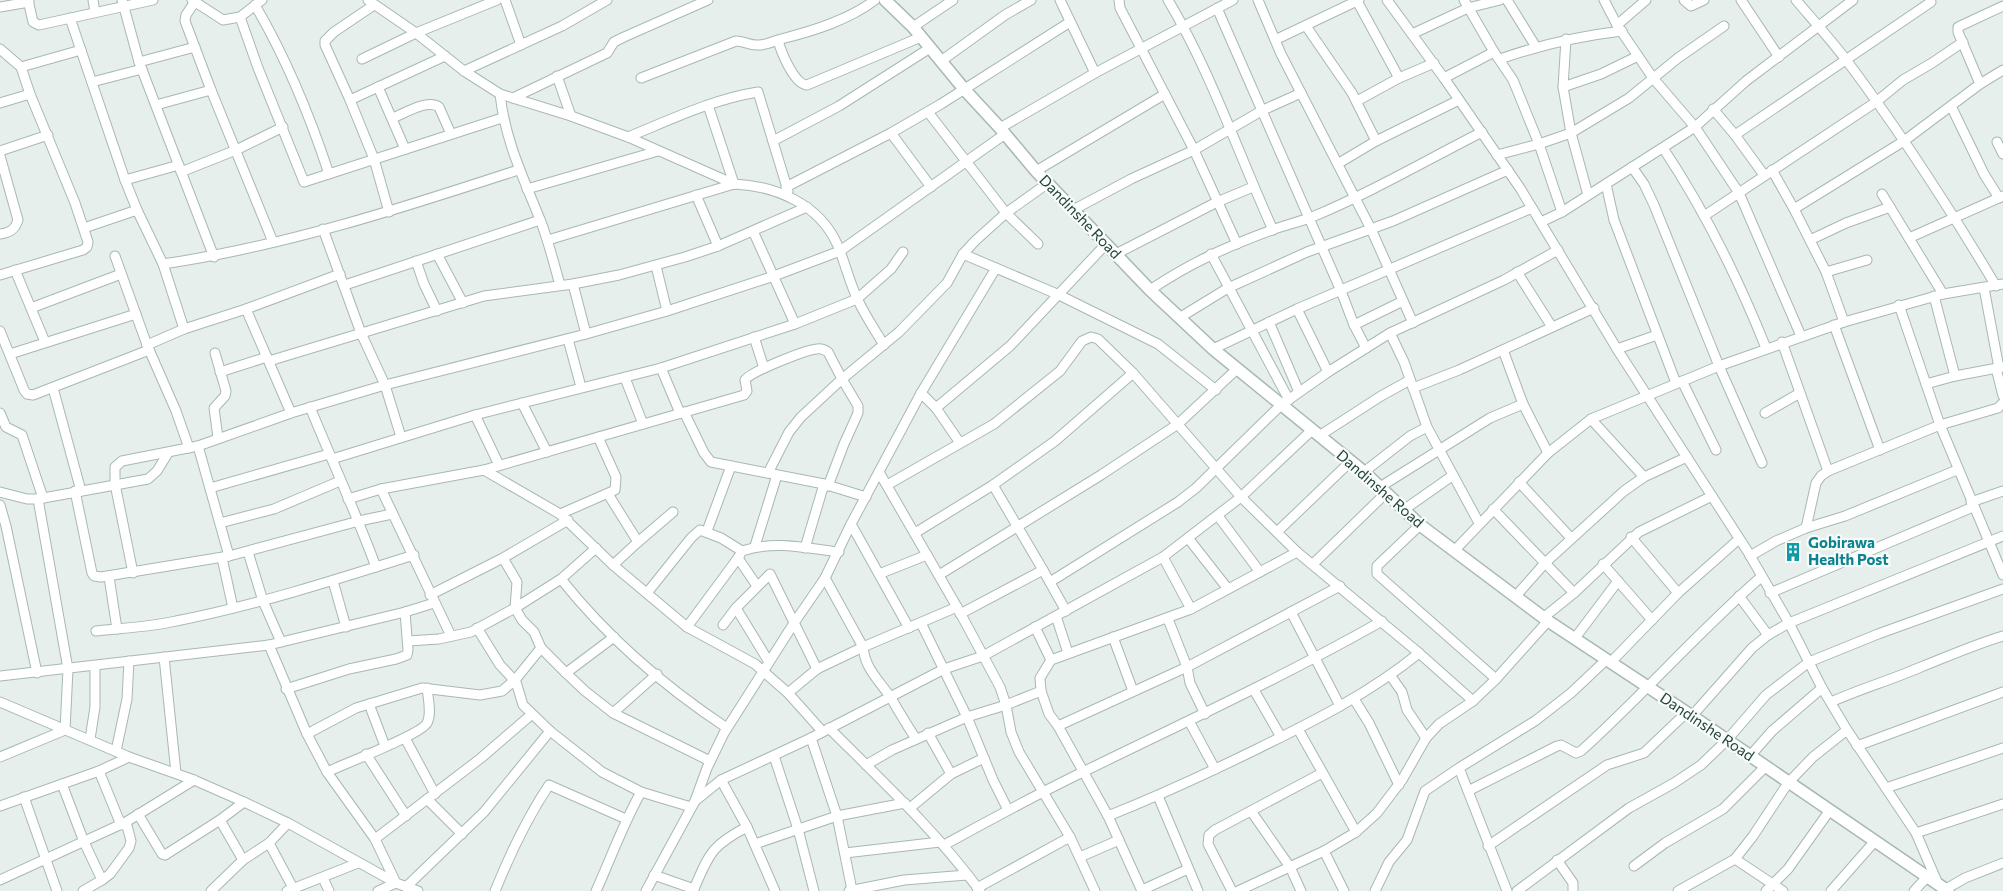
<svg xmlns="http://www.w3.org/2000/svg" width="2003" height="891" font-family="Commissioner,sans-serif">
	<style>
		.lines { fill: none; stroke-linecap: round; stroke-linejoin: round }
		.minor-casing { stroke: #a8b8b2; stroke-width: 11 }
		.tertiary-casing { stroke: #a8b8b2; stroke-width: 14 }
		.minor { stroke: #fff; stroke-width: 9 }
		.tertiary { stroke: #fff; stroke-width: 11 }
		.labels { text-anchor: middle; stroke-width: 4.5; stroke-linejoin: round; paint-order: stroke }
		.street-label { font-size: 15px; fill: #24423a; stroke: #f7fbf9 }
		.culture-label { font-size: 15px; font-weight: bold; fill: #0d838f; stroke: #f7fbf9; text-anchor: start }
	</style>
	<rect width="100%" height="100%" fill="#e6efeb"/>
	<g class="lines">
		<g class="minor-casing">
			<g id="minor">
				<path d="M28,0L33,22L39,25L153,0"/>
				<path d="M93,0L95,12"/>
				<path d="M122,0L139,62L214,257"/>
				<path d="M192,0L223,20L240,17L262,0"/>
				<path d="M196,0L186,15L185,21L211,90L273,242"/>
				<path d="M368,0L416,33L464,71L500,94L571,116L628,137L734,184"/>
				<path d="M505,0L521,45"/>
				<path d="M1060,0L1095,73"/>
				<path d="M1119,0L1120,8L1194,150L1237,244"/>
				<path d="M1168,0C1211,72 1238,153 1273,230"/>
				<path d="M1258,0L1281,54L1371,229L1413,323"/>
				<path d="M1387,0L1444,78L1520,188L1617,349L1748,552L1789,623L1822,688L1847,730L1916,833L1938,884"/>
				<path d="M1464,0L1494,52L1513,80L1539,144L1562,212"/>
				<path d="M1507,0L1536,47"/>
				<path d="M1604,0L1617,25L1653,78L1695,127L1739,193L1801,336"/>
				<path d="M1684,0L1691,6L1704,0"/>
				<path d="M1741,0L1779,57"/>
				<path d="M1796,0C1813,20 1831,40 1847,61C1901,133 1950,209 1996,286"/>
				<path d="M1357,1L1399,78"/>
				<path d="M255,5C286,58 310,116 329,174"/>
				<path d="M374,5L334,32L325,41V45L350,100L374,159L389,212"/>
				<path d="M0,7L29,2"/>
				<path d="M1217,8L1341,291L1354,325L1366,348"/>
				<path d="M240,17L258,68L304,182L502,118"/>
				<path d="M70,18L125,180L137,210L163,264L184,329"/>
				<path d="M1617,25L1646,0"/>
				<path d="M1306,26L1352,93L1376,141"/>
				<path d="M913,27L953,0"/>
				<path d="M1412,34L1468,8L1500,0"/>
				<path d="M1277,39L1359,0"/>
				<path d="M1566,39L1563,87L1571,133L1588,195"/>
				<path d="M778,40C781,52 794,84 807,85L921,37"/>
				<path d="M0,49L21,67L30,94L75,203L88,242L87,247L83,250L0,275"/>
				<path d="M362,59L416,33L497,0"/>
				<path d="M1500,59C1540,45 1579,36 1622,31"/>
				<path d="M941,61L1005,15L1031,0"/>
				<path d="M139,62L195,47"/>
				<path d="M21,67L81,50"/>
				<path d="M464,71L562,26L607,0"/>
				<path d="M557,76L571,116"/>
				<path d="M641,78L736,41C744,41 750,46 759,45C766,45 774,41 781,39C813,31 849,20 875,0"/>
				<path d="M1444,78L1494,52"/>
				<path d="M92,82L142,69"/>
				<path d="M1980,84L1958,32V27L2003,6"/>
				<path d="M378,87L405,149"/>
				<path d="M1563,87L1601,74L1638,56"/>
				<path d="M500,94C505,141 524,179 541,222C549,243 554,264 560,285"/>
				<path d="M513,98L607,53L614,42L624,37L708,0"/>
				<path d="M350,100L445,56"/>
				<path d="M1357,101L1399,78L1434,63"/>
				<path d="M0,103L30,94"/>
				<path d="M156,105L211,90"/>
				<path d="M708,105L734,184"/>
				<path d="M1951,106L1984,174L1999,198"/>
				<path d="M1713,109L1735,135L1764,175"/>
				<path d="M928,112L1006,213L1038,244"/>
				<path d="M393,118C405,113 427,99 439,107L451,134"/>
				<path d="M1000,128L1095,73L1233,0"/>
				<path d="M891,133L931,187"/>
				<path d="M1735,135L1931,2"/>
				<path d="M628,137C670,120 713,99 758,92L788,191"/>
				<path d="M773,141L839,106L930,48"/>
				<path d="M1997,142L2003,154"/>
				<path d="M1663,148C1705,211 1738,278 1766,348"/>
				<path d="M0,151L48,135"/>
				<path d="M1497,155L1539,144L1571,133L1629,98L1678,58L1724,26"/>
				<path d="M0,156L18,220C15,230 9,233 0,234"/>
				<path d="M1339,163L1376,141L1459,100"/>
				<path d="M1632,167L1644,184L1654,205L1719,366L1762,463"/>
				<path d="M1772,170L1794,209L1826,272L1844,322"/>
				<path d="M1036,171L1165,94"/>
				<path d="M181,172L236,150L283,127"/>
				<path d="M125,180L179,165"/>
				<path d="M1606,184L1614,220L1676,383"/>
				<path d="M786,187L891,133L941,104L1070,22"/>
				<path d="M527,189L658,151"/>
				<path d="M1882,194L1943,294"/>
				<path d="M696,195L718,246"/>
				<path d="M1794,209L1904,141L1980,84L2003,70"/>
				<path d="M1073,210L1131,179L1194,150L1263,110L1301,93"/>
				<path d="M1704,216L1876,102L1903,80L1932,63L1963,42"/>
				<path d="M1541,222L1562,212L1695,127L1746,81L1853,0"/>
				<path d="M84,228L137,210"/>
				<path d="M323,229L361,333L385,385L401,437"/>
				<path d="M753,231L795,324"/>
				<path d="M1909,238L2003,196"/>
				<path d="M548,240L734,184C776,186 819,204 837,244C845,262 849,281 857,298C864,314 875,330 884,345"/>
				<path d="M1810,240L1846,223L1890,207"/>
				<path d="M437,254L463,303"/>
				<path d="M963,254L1057,294L1158,344L1216,390"/>
				<path d="M1116,254L1217,202L1253,187"/>
				<path d="M1211,254L1289,400"/>
				<path d="M115,256L147,345L176,411L189,448"/>
				<path d="M416,261L424,284L437,311"/>
				<path d="M163,264C285,246 402,208 518,170"/>
				<path d="M656,266L667,311"/>
				<path d="M15,270L45,342"/>
				<path d="M1517,272L1552,327"/>
				<path d="M1826,272L1867,260"/>
				<path d="M573,284L586,334"/>
				<path d="M345,285L540,220"/>
				<path d="M1984,288L1999,368"/>
				<path d="M1150,290C1190,263 1226,247 1272,230C1285,225 1299,222 1312,217C1370,193 1425,161 1482,132"/>
				<path d="M1934,296L1955,376"/>
				<path d="M1899,305L1940,425L2003,575"/>
				<path d="M31,308L121,274"/>
				<path d="M246,309L291,413"/>
				<path d="M1297,309L1328,372"/>
				<path d="M1179,318L1228,288L1307,252L1393,221L1508,170"/>
				<path d="M1269,322L1299,392"/>
				<path d="M1354,325L1403,301"/>
				<path d="M1834,325L1880,450"/>
				<path d="M0,331L24,390L27,394L33,395L149,350"/>
				<path d="M1390,333L1404,362L1427,427L1479,523"/>
				<path d="M754,337L764,368"/>
				<path d="M568,339L581,387"/>
				<path d="M1782,342L1828,471"/>
				<path d="M147,345L184,329L246,309L340,274"/>
				<path d="M1213,349L1297,309L1532,208"/>
				<path d="M1617,349L1657,335"/>
				<path d="M1503,350L1523,404L1548,453"/>
				<path d="M215,353L226,391L225,396L214,408L218,438"/>
				<path d="M10,354L136,314"/>
				<path d="M269,361L484,296L573,284L619,275L685,257L718,246L807,207"/>
				<path d="M661,368L680,413"/>
				<path d="M1996,368L2003,396"/>
				<path d="M220,372L267,357"/>
				<path d="M625,378L643,424"/>
				<path d="M1682,381L1716,450"/>
				<path d="M1926,384L1955,376L2003,367"/>
				<path d="M53,388L81,491"/>
				<path d="M1413,388L1459,370L1594,308"/>
				<path d="M921,393L936,408L960,443"/>
				<path d="M522,403L547,452"/>
				<path d="M310,407C332,461 356,513 376,567"/>
				<path d="M936,408L1010,346L1106,244"/>
				<path d="M684,412L704,453L711,462L824,484L866,497"/>
				<path d="M0,413L6,427L22,435L43,498"/>
				<path d="M1765,413L1800,393"/>
				<path d="M475,415L499,465"/>
				<path d="M1591,419L1644,477"/>
				<path d="M1319,436L1381,396L1410,380"/>
				<path d="M198,446L229,556"/>
				<path d="M332,459L475,415L661,368L795,324L857,299L891,269L903,252"/>
				<path d="M484,470L560,514L613,565L687,627L755,664L788,693L822,731"/>
				<path d="M879,472L957,607L1000,687L1006,705L1011,732L1019,752L1070,837L1095,891"/>
				<path d="M1364,472L1410,436L1427,427"/>
				<path d="M768,473L789,432L801,417L842,379L899,332L947,283L963,254L975,241L1006,213L1048,183"/>
				<path d="M1519,482L1571,538"/>
				<path d="M887,485L994,424L1060,371L1082,341L1091,337L1098,339L1133,373L1241,497L1297,552L1419,653L1473,701"/>
				<path d="M993,485L1043,570L1066,611"/>
				<path d="M1380,487L1490,418L1523,404"/>
				<path d="M210,488L329,454"/>
				<path d="M381,489L451,636"/>
				<path d="M75,491L92,573L94,576L101,577L229,556L359,521L392,514"/>
				<path d="M0,492L27,499H38L148,479L157,471L168,453"/>
				<path d="M608,494L638,542L613,565"/>
				<path d="M348,499L381,489L484,470L744,395L747,391L745,380C750,372 805,350 817,349C821,348 825,350 828,352L842,379L858,406V413L844,444L828,486"/>
				<path d="M1971,502L2003,491"/>
				<path d="M0,505L6,526L37,673"/>
				<path d="M1405,509L1452,476"/>
				<path d="M1493,509L1574,593"/>
				<path d="M560,514L615,490L616,477L598,437"/>
				<path d="M1218,516L1260,572"/>
				<path d="M220,523L274,509L340,481"/>
				<path d="M851,524L909,628"/>
				<path d="M1420,525L1377,566V574L1496,679"/>
				<path d="M1806,528L1816,483L1821,476L1828,471L1940,425L1998,408L2003,403"/>
				<path d="M707,531L731,466"/>
				<path d="M1277,532L1350,462"/>
				<path d="M915,533L993,485L1055,441L1133,373"/>
				<path d="M1631,537L1678,593"/>
				<path d="M1188,538L1228,589"/>
				<path d="M638,542L673,512"/>
				<path d="M755,546L777,475"/>
				<path d="M805,548L824,484"/>
				<path d="M1454,551L1548,453L1591,419L1719,366L1844,322L1943,294L2003,284"/>
				<path d="M248,552L263,601L281,642"/>
				<path d="M1750,556L1776,541L1806,528L1845,516L1957,470"/>
				<path d="M1163,557L1191,609"/>
				<path d="M222,558L233,608"/>
				<path d="M503,558L517,582L515,608L522,620L534,632L541,648L566,673L585,691L613,713L710,761"/>
				<path d="M738,558L757,586"/>
				<path d="M1313,564L1386,493"/>
				<path d="M1603,564L1652,620"/>
				<path d="M133,573L115,484V467L122,461L198,446L291,413L385,385L586,334L667,311L774,276L840,251L1005,134"/>
				<path d="M879,574L927,555"/>
				<path d="M939,575L1101,475L1178,424L1237,369"/>
				<path d="M109,577L117,629"/>
				<path d="M825,578L863,647C865,669 879,680 891,698C899,712 907,725 916,739"/>
				<path d="M561,579C607,637 665,687 727,728"/>
				<path d="M333,581L346,627"/>
				<path d="M1050,582L1178,502L1196,488L1281,405L1328,372L1390,333L1504,280L1558,250"/>
				<path d="M647,593L691,538L700,530L721,538L742,551"/>
				<path d="M1770,593L1973,507"/>
				<path d="M430,595L503,558L568,520"/>
				<path d="M1739,596L1768,635"/>
				<path d="M1515,597L1545,563L1624,491L1644,477L1687,457"/>
				<path d="M736,608L769,662"/>
				<path d="M1291,612L1340,706"/>
				<path d="M960,614L1043,570"/>
				<path d="M1056,616L1068,653"/>
				<path d="M1543,618L1574,593L1639,532L1712,496"/>
				<path d="M1168,619L1187,667L1190,683L1205,714"/>
				<path d="M921,623L967,717L993,780L1008,810"/>
				<path d="M723,625L736,608L770,574L817,669"/>
				<path d="M687,627L738,558L742,551C774,540 806,548 839,552"/>
				<path d="M1035,627L1051,660"/>
				<path d="M477,628L500,665L516,682L523,705L550,731L602,772L641,792L691,807"/>
				<path d="M96,631C123,628 150,627 176,621C257,605 335,580 414,555"/>
				<path d="M1113,637L1133,691"/>
				<path d="M1575,638L1618,581"/>
				<path d="M408,641L439,639L471,632L515,608L561,579L596,548"/>
				<path d="M269,645L307,734L327,772L375,839L396,883L378,891"/>
				<path d="M164,657L176,773"/>
				<path d="M1611,662L1678,593L1739,539"/>
				<path d="M566,673L614,637"/>
				<path d="M1390,675L1402,692L1407,710L1426,738"/>
				<path d="M0,676L269,645L405,612L434,603"/>
				<path d="M286,689L349,669L396,659L407,655L408,650L405,612"/>
				<path d="M1254,690L1281,737"/>
				<path d="M1041,691L1040,678L1051,660L1191,609L1297,552"/>
				<path d="M788,693L817,669L863,647L957,607"/>
				<path d="M1354,699L1369,723L1399,785"/>
				<path d="M0,702L129,757L194,780L244,802L288,823L396,883L418,891"/>
				<path d="M1831,702C1860,689 1891,680 1921,667C1949,656 1973,645 2003,636"/>
				<path d="M369,704L385,746"/>
				<path d="M613,713L657,674"/>
				<path d="M1692,716L1752,648L1768,635L1789,623L2003,536"/>
				<path d="M1189,721L1215,769"/>
				<path d="M1058,726L1187,667L1340,586"/>
				<path d="M829,728C881,780 936,831 980,891"/>
				<path d="M1298,729L1356,832"/>
				<path d="M928,733L951,774"/>
				<path d="M307,734L356,708L422,688L480,695L502,691L515,680L541,648"/>
				<path d="M405,738L435,794"/>
				<path d="M811,738L837,816L852,890"/>
				<path d="M90,739L95,707V666"/>
				<path d="M1857,746L2003,692"/>
				<path d="M116,751L127,699L129,661"/>
				<path d="M366,754L406,816"/>
				<path d="M774,756L798,829L814,891"/>
				<path d="M1750,756L1772,731L1822,688"/>
				<path d="M0,757L65,730L68,669L38,499"/>
				<path d="M866,765L892,750L967,717L1006,705L1041,691L1049,714L1058,726L1108,816L1142,891"/>
				<path d="M1459,768L1507,891"/>
				<path d="M99,771L121,825"/>
				<path d="M327,772C344,764 422,734 427,723C432,714 428,698 427,688"/>
				<path d="M721,780L747,827L775,891"/>
				<path d="M62,784L84,842L102,880"/>
				<path d="M1886,788L2003,748"/>
				<path d="M1468,791L1557,746L1561,745L1576,753L1581,751C1643,695 1698,632 1761,577"/>
				<path d="M1158,796L1198,891"/>
				<path d="M24,797L57,891"/>
				<path d="M427,799L462,834"/>
				<path d="M695,801L721,780L811,738L944,669L983,656L1163,557L1241,497L1312,430"/>
				<path d="M0,806L99,771L129,757"/>
				<path d="M910,808L951,774L984,758"/>
				<path d="M1251,811L1290,867L1301,891"/>
				<path d="M138,814L162,854L165,855L220,820L244,802"/>
				<path d="M1108,816C1158,796 1208,773 1257,749C1314,721 1370,693 1419,653"/>
				<path d="M220,820L243,860"/>
				<path d="M1916,833L2003,804"/>
				<path d="M375,839L481,758L532,714"/>
				<path d="M269,843L293,888"/>
				<path d="M755,844L837,816L905,803"/>
				<path d="M944,845C990,820 1037,794 1085,771C1185,722 1285,676 1382,621"/>
				<path d="M1488,846L1607,765L1644,753L1686,713"/>
				<path d="M1324,851L1344,891"/>
				<path d="M845,853L940,842"/>
				<path d="M1080,857L1119,840"/>
				<path d="M1735,859L1783,891"/>
				<path d="M1557,860L1573,883V891"/>
				<path d="M1634,866L1665,843L1723,809L1766,766"/>
				<path d="M654,875L694,889"/>
				<path d="M323,878L329,891"/>
				<path d="M0,880L126,822L194,780"/>
				<path d="M406,887L484,812L550,731"/>
				<path d="M977,888L1070,837"/>
				<path d="M1946,889L1965,878L2003,863"/>
				<path d="M1142,890L1188,869"/>
				<path d="M83,891L102,880L110,874L129,848L131,841L126,822"/>
				<path d="M211,891L243,860L269,843L288,823"/>
				<path d="M287,891L358,863"/>
				<path d="M495,891C510,854 527,818 549,785L626,819"/>
				<path d="M596,891C611,858 623,824 641,792"/>
				<path d="M646,891L695,801L707,768L724,733L794,623L825,578L851,524L921,393L996,268"/>
				<path d="M693,891C709,855 710,846 747,827"/>
				<path d="M849,891L904,880L967,875"/>
				<path d="M1232,891L1208,844L1209,835L1215,830L1322,773"/>
				<path d="M1238,891L1324,851L1356,832L1377,813L1402,780L1426,738L1439,724L1473,701L1496,679L1548,621"/>
				<path d="M1375,891L1389,862L1407,840L1425,791L1459,768L1535,721L1571,693L1607,659"/>
				<path d="M1517,891L1629,808L1674,783L1701,765L1727,740L1766,695L1809,662L1878,634L2003,589"/>
				<path d="M1678,891L1735,859L1753,836L1788,783L1813,757L1847,730"/>
				<path d="M1766,891L1788,869L1830,810"/>
				<path d="M1831,891L1875,841"/>
				<path d="M1914,891L1927,877"/>
			</g>
		</g>
		<g class="tertiary-casing">
			<path id="tertiary" d="M885,0L913,27L964,89L1000,128L1036,171L1150,290L1213,349L1364,472L1420,525L1548,621L1692,716L1948,891"/>
		</g>
		<use href="#minor" class="minor"/>
		<use href="#tertiary" class="tertiary"/>
	</g>
	<defs>
		<g id="building-bare" transform="scale(1.5)"><path d="M-4-6H4V6H1V3H-1V6H-4ZM-2.5-4.3h1.7v1.8h-1.7ZM.8-4.3h1.7v1.8H.8ZM-2.5-1h1.7V.8h-1.7ZM.8-1h1.7V.8H.8Z" fill="#0f9aa8" stroke="#f7fbf9" stroke-width="2.5" paint-order="stroke"/></g>
	</defs>
	<g fill-rule="evenodd">
		<use href="#building-bare" x="1793" y="552"/>
	</g>
	<g class="labels">
		<g class="street-label">
			<text transform="translate(1080 217) rotate(46)" y="5">Dandinshe Road</text>
			<text transform="translate(1380 489) rotate(41)" y="5">Dandinshe Road</text>
			<text transform="translate(1707 727) rotate(34)" y="5">Dandinshe Road</text>
		</g>
		<g class="culture-label">
			<text x="1808" y="548">Gobirawa<tspan x="1808" dy="17">Health Post</tspan></text>
		</g>
	</g>
</svg>
